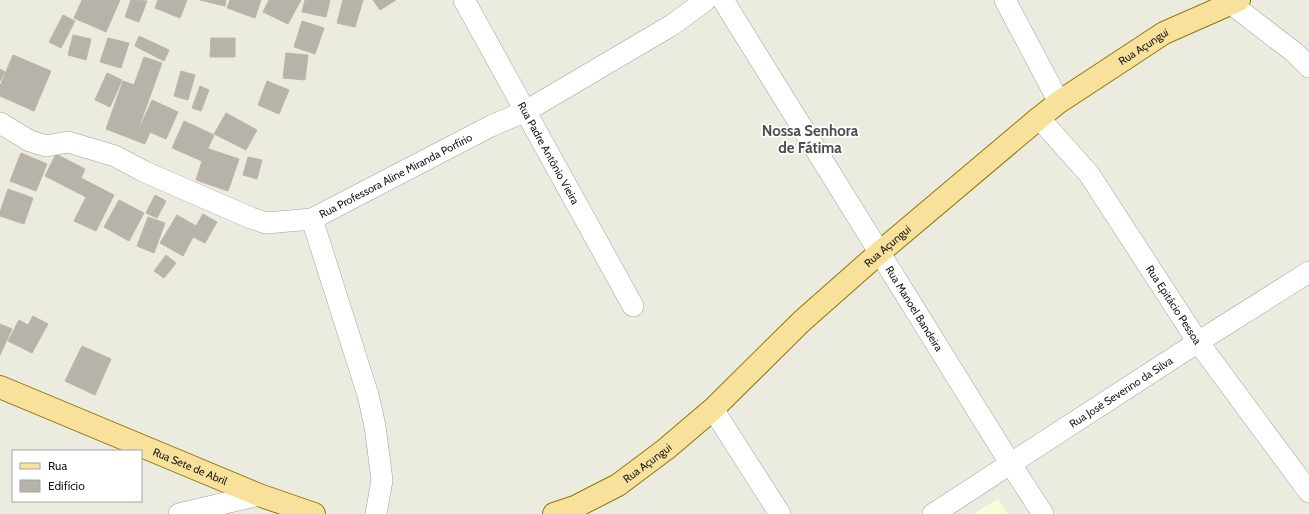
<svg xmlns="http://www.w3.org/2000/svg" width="1309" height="514" font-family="Cabin,sans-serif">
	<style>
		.education { fill: #f7fed8 }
		.building { fill: #b8b3aa; stroke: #bdb4a4 }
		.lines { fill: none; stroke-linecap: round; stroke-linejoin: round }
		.minor-casing { stroke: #a2a2a2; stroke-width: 22 }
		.major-casing { stroke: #8d7905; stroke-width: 24 }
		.minor { stroke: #fff; stroke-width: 21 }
		.major { stroke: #f8e19a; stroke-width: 22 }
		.labels { text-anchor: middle; stroke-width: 3.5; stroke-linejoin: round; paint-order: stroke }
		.street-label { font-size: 11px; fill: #1b1b1b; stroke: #fff }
		.district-label { font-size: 15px; font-weight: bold; fill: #4e4e4e; stroke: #fff }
	</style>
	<rect width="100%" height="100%" fill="#ecebe0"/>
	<path class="education" d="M998,499L1008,514H973Z"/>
	<g class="building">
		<path d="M82,0H120L106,32L74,18Z"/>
		<path d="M131,0L147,1L139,22L125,17Z"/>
		<path d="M158,0H187L180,18L155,8Z"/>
		<path d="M200,0H226L225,6Z"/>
		<path d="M230,0H261L255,18L227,8Z"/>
		<path d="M269,0H301L288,24L263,12Z"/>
		<path d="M305,0H330L326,17L302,12Z"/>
		<path d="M343,0H363L355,27L337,23Z"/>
		<path d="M373,0H396L380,10Z"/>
		<path d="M63,15L75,21L61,48L49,42Z"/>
		<path d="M302,21L324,28L315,54L294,47Z"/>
		<path d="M73,35L91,39L86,60L68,55Z"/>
		<path d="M139,36L169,50L164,61L135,46Z"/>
		<path d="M108,38L129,43L121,68L100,62Z"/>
		<path d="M211,38H235V57H210Z"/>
		<path d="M286,53L308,55L305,80L283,78Z"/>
		<path d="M13,55L51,71L34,111L0,96V86Z"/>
		<path d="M144,57L162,63L135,138L152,100L178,112L166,139L150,132L145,144L106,129L123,81L134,85Z"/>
		<path d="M0,69L5,72L0,81Z"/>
		<path d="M181,71L195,75L188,100L174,96Z"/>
		<path d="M107,73L122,80L110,107L95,100Z"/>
		<path d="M267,81L289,90L279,114L258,105Z"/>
		<path d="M200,86L209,90L201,111L192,108Z"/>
		<path d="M226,113L257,130L246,150L214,134Z"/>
		<path d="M184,121L214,135L202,161L172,148Z"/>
		<path d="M206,148L239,159L228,191L196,180Z"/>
		<path d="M21,153L47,164L36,191L10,181Z"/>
		<path d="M56,154L85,169L81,178L114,195L96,231L74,221L86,197L45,176Z"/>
		<path d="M248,157L262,160L257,179L243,175Z"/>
		<path d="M8,189L33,198L24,224L0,216V212Z"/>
		<path d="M155,195L166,201L157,218L146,213Z"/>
		<path d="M119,200L144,213L129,241L104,227Z"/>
		<path d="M203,214L217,222L205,243L193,237L183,256L160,243L177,215L196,226Z"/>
		<path d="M148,217L165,223L154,253L137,246Z"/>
		<path d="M166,255L176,263L164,278L154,271Z"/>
		<path d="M33,316L48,324L32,353L8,341L19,320L28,325Z"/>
		<path d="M0,324L12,329L0,355Z"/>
		<path d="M82,346L111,359L95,395L65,381Z"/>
	</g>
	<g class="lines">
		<g class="minor-casing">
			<g id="minor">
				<path id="s1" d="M464,0L633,306"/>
				<path id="s2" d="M723,0L1010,463L1043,514"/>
				<path d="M1005,0L1059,102"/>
				<path d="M1230,3L1294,52L1309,67"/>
				<path id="s3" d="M1039,118L1089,174L1198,342L1309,492"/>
				<path id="s4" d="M0,123L30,141L46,146L68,142L115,156L145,172L251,218L266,223L312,219L491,126L526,111L672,25L706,0"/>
				<path d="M312,219L368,395L375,426L382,480L376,514"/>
				<path d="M713,409L780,514"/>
				<path d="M179,514L259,495"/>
				<path id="s5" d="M933,514L1198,342L1309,272"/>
			</g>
		</g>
		<g class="major-casing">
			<g id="major">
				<path id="s6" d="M0,387L259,495L314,514"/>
				<path id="s7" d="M554,514L575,507L618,485L666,449L713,409L802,321L879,253L1039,118L1059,102L1164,33L1239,0"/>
			</g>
		</g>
		<use href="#minor" class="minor"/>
		<use href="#major" class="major"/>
	</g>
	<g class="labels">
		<g class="street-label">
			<text dy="4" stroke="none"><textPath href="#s7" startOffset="756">Rua Açungui</textPath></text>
			<text dy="4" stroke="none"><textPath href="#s1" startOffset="175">Rua Padre Antônio Vieira</textPath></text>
			<text dy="4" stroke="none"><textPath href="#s4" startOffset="429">Rua Professora Aline Miranda Porfírio</textPath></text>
			<text dy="4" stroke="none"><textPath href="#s7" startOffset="431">Rua Açungui</textPath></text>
			<text dy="4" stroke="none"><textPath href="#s3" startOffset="231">Rua Epitácio Pessoa</textPath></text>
			<text dy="4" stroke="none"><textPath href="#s2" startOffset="363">Rua Manoel Bandeira</textPath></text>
			<text dy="4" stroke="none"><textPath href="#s5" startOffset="224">Rua José Severino da Silva</textPath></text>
			<text dy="4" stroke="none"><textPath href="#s7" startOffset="107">Rua Açungui</textPath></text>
			<text dy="4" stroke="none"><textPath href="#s6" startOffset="206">Rua Sete de Abril</textPath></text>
		</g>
		<g class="district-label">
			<text x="810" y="136">Nossa Senhora<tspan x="810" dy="17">de Fátima</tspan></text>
		</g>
	</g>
	<rect x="12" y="450" width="130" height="52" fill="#ffffff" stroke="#a4a4a4"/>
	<rect x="20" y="463" width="20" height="6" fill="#f8e19a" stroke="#a4a4a4"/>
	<text x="48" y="470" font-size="12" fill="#1b1b1b">Rua</text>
	<rect x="20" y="480" width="20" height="12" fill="#b8b3aa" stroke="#a4a4a4"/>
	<text x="48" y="490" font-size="12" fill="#1b1b1b">Edifício</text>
</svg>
